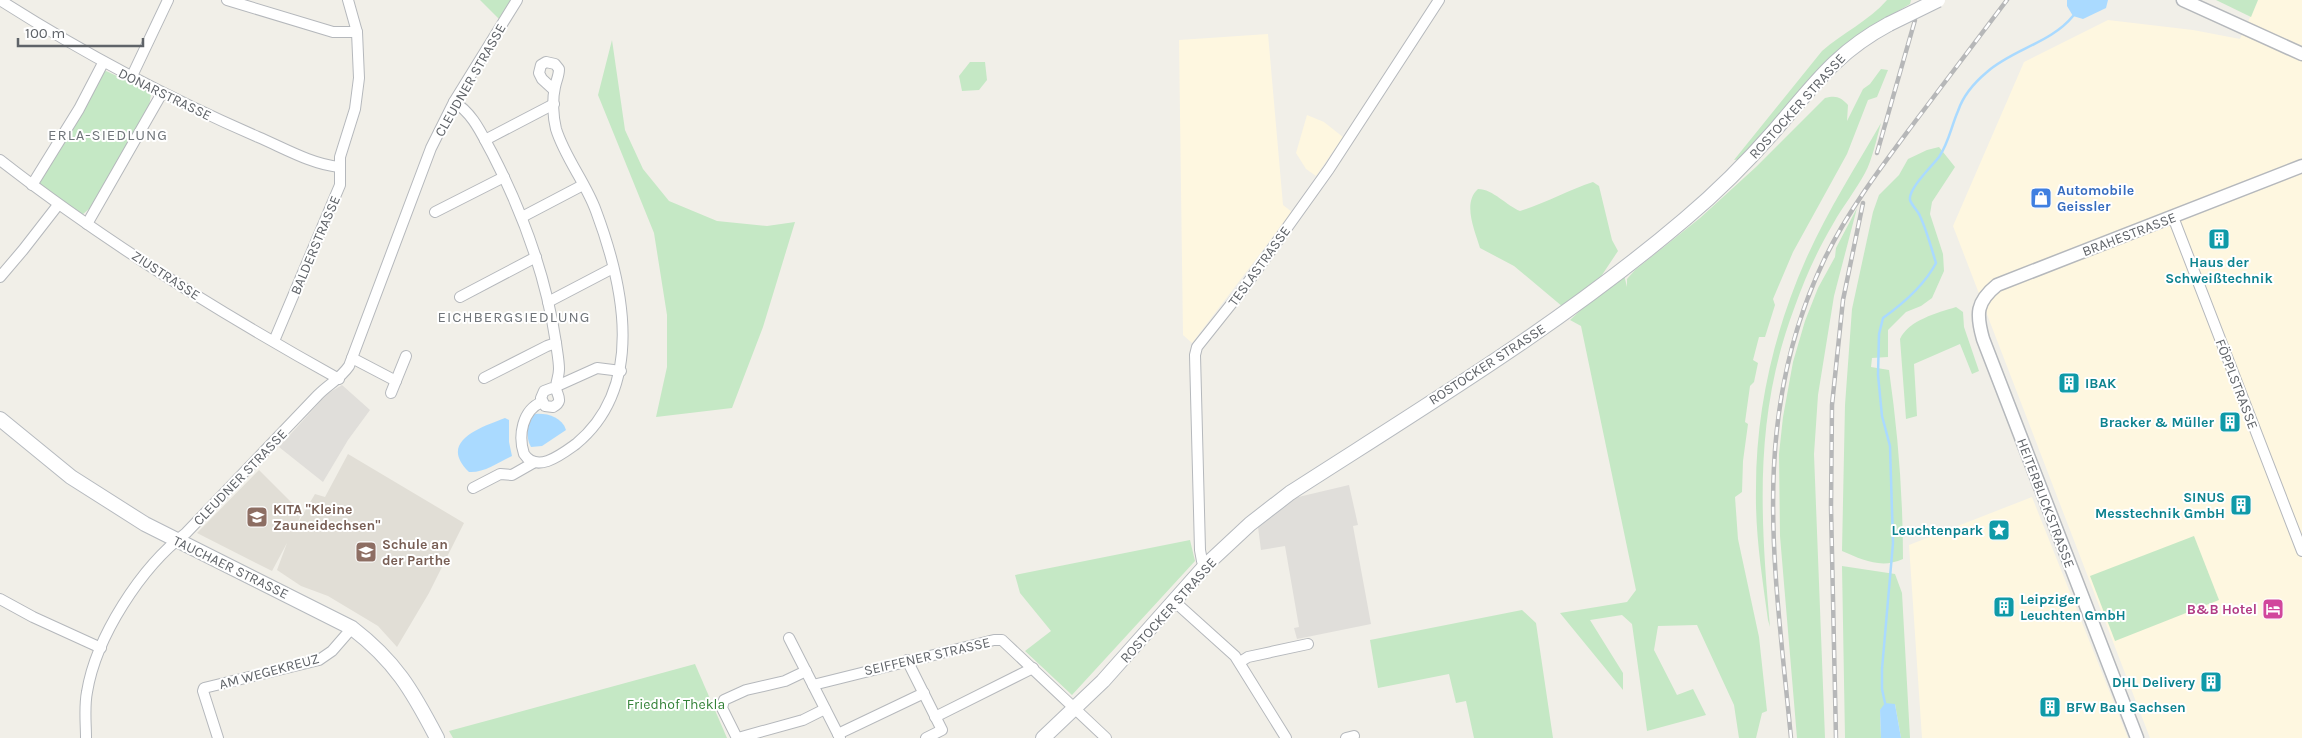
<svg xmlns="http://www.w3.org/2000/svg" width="2302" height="738" font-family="Karla,sans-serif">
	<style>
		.commercial { fill: #fef7e0 }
		.industrial { fill: #e0deda }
		.education { fill: #e1ded6 }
		.green { fill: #c5e8c5 }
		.water { fill: #aadaff }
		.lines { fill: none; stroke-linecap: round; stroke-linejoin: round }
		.stream { stroke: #aadaff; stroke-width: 2.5 }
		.minor-casing { stroke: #b5b8bc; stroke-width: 12 }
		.tertiary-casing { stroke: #b5b8bc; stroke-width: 15 }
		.secondary-casing { stroke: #b6babf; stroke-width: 16 }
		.minor { stroke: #fff; stroke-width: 10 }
		.tertiary { stroke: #fff; stroke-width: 12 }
		.secondary { stroke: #fff; stroke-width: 14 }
		.rail-casing { stroke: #b6b7b8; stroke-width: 4.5 }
		.rail { stroke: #fff; stroke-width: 2.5; stroke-dasharray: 8; stroke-linecap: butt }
		.secondary-bridge-casing { stroke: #b6babf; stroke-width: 16; stroke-linecap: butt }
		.secondary-bridge { stroke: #fff; stroke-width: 14 }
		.labels { text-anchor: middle; stroke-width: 4; stroke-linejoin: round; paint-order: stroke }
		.street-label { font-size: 14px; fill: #5f6368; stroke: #fff }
		.shop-label { font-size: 14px; font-weight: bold; fill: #366cbe; stroke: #fff; text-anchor: start }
		.culture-label { font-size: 14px; font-weight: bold; fill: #0d838f; stroke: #fff; text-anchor: end }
		.education-label { font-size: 14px; font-weight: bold; fill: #785e54; stroke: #fff; text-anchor: start }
		.hotel-label { font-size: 14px; font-weight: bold; fill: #b23c85; stroke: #fff; text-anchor: end }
		.park-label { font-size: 14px; fill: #348238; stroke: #fff }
		.neighbourhood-label { font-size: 15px; letter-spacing: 1px; fill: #70757a; stroke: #fff }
	</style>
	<rect width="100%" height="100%" fill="#f1efe8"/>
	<g class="commercial">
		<path d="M2258,0H2302V738H2150L1953,226L2024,62L2108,20L2193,30L2240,39Z"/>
		<path d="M1268,34L1283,205L1292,212L1192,343L1183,335L1179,40Z"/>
		<path d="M1307,115L1324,122L1343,137L1316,176L1306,169L1296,153Z"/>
		<path d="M2032,497L2128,738H1922L1909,545Z"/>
	</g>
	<g class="industrial">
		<path d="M342,385L370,410L348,440L323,482L279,447L327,394Z"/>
		<path d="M1349,485L1358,525L1353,526L1371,624L1297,639L1294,628L1299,627L1285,546L1261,550L1258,527L1294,498Z"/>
	</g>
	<path class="education" d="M348,454L464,523L429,593L397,647L378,626L328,596L301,586L277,570L287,543L272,571L197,533L259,470L302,513L295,528L315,494L325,497Z"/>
	<g class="green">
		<path d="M480,0H511L499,19Z"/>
		<path d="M1887,0H1911L1910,4L1866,30L1741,159L1734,160L1822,51C1842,33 1869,21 1887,0Z"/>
		<path d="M2216,0H2258L2251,17Z"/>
		<path d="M612,40L625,130L643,169L669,201L717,221L767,226L795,222L763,327L732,408L656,417L667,367V315L654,233L598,95Z"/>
		<path d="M970,62H985L987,80L979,90L962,91L959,76Z"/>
		<path d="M1881,69L1888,70L1877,97L1868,100L1847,154L1793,252L1773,299L1775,305L1765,337H1759L1753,360L1758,363L1754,382L1750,386L1745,422L1748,424L1743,461L1742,492L1735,497L1738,539L1759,637L1767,711L1762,713L1756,738H1739L1734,705L1697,625L1658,626L1654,650L1677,695L1693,689L1706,715L1647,731L1632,624L1622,615L1590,620L1623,673V690L1560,613L1627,602L1636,590L1581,326L1570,320L1623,271L1627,287V279L1635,270L1700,218L1756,167L1825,98C1836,95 1841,97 1848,105L1847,121L1863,89L1870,84Z"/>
		<path d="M106,71L147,90L151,94L149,107L90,208L82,215L39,184V181L102,73Z"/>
		<path d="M1881,123C1877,137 1872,161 1865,173C1856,190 1843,206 1833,224C1818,249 1805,278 1795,306C1754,414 1760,514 1770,627L1768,620C1762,576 1755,533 1756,488C1756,410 1774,331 1806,259C1827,212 1855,168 1881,123Z"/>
		<path d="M1939,147L1955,167L1932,202L1930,214L1943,254L1944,271L1932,298L1921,306L1906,312L1888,330V357L1872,358L1871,367L1889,370C1898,433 1903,496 1903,559C1881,569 1863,560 1842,551L1845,405L1852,309L1873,212L1879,195L1899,175L1908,159L1927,150Z"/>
		<path d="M1593,182L1599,186L1612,240L1618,251L1594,287L1563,307L1514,266L1480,248C1475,231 1462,203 1478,189C1493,189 1507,206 1520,211C1546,203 1568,190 1593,182Z"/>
		<path d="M1857,208L1834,296L1818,395L1814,454L1825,738H1797L1780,536L1779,454L1783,417L1793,362L1805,321L1818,288L1835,257L1836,248Z"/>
		<path d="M1956,307L1963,312L1964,327L1979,371L1972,374L1960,344L1914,364L1917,416L1906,419L1900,339C1909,320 1937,313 1956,307Z"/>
		<path d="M2194,536L2219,600L2115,641L2090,576Z"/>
		<path d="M1190,540L1195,561L1072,695L1025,651L1051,631L1020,593L1015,575Z"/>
		<path d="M1842,566L1895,574L1902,593L1910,738H1901L1895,704L1880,710L1881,738H1845Z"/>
		<path d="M1522,610L1536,623L1553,738H1474L1466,701L1456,703L1449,674L1378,688L1370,640Z"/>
		<path d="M695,664L727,738H453L449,731Z"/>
	</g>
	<g class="water">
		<path d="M2067,0H2108L2106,8L2083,19L2073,16L2067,6Z"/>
		<path d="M535,414C547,413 562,417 566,430L542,446L531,447C525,437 527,422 535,414Z"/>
		<path d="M505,418L509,420V442L512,456C499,462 484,473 469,472C437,441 482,427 505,418Z"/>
		<path d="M1885,703L1895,704L1901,738H1881L1880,710Z"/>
	</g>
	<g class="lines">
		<path class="stream" d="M1885,703L1882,689V669L1893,543L1890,446L1882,416L1878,375L1879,334L1883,318C1904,303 1924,286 1936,263C1931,247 1927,231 1920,216C1918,211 1912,206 1910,200C1908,189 1932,166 1939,157C1949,142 1951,127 1958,111C1963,96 1975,82 1987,72C2013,49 2051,43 2073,16"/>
		<g class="minor-casing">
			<g id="minor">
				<path d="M0,0C83,53 168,98 258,137C284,148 311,164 339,167"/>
				<path d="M227,0L333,32H357"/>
				<path d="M131,78L168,0"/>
				<path d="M454,102C473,113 482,135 492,153C523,213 546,276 556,343C557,351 559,361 559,369C559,376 556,382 556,388C557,396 564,401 553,407L545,406L541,398L544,391L552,388L556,390"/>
				<path d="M485,140L554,104"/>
				<path d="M0,160C106,243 222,314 339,379"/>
				<path d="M32,185L79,109L103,63"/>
				<path d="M435,212L504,177"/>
				<path d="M522,217L583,185"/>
				<path d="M2173,217L2302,551"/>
				<path d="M87,224L162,93"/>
				<path d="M0,277L23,250L58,205"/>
				<path d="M460,297L536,257"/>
				<path d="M548,302L613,268"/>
				<path d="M274,341L340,185V157L355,109L359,78L357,32L348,0"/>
				<path d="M352,358L396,381"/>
				<path d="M484,378L547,346L556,343"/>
				<path d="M557,386L597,368L621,371"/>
				<path d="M391,393L406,356"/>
				<path d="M542,402C522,410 518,436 524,454C537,474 562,454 576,444C646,386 624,286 596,211C586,183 565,158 556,129C553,117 552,100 555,87C556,81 559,76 559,69L555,64L546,62L541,65L539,73L542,79L554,90"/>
				<path d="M473,488L500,474L512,475L533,463"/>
				<path d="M1206,565L1202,561L1200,550L1195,355L1197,347L1244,288L1329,169L1439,0"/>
				<path d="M0,599L33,617L101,648"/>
				<path d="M1175,602L1235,656L1286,738"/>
				<path d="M789,638L840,738"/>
				<path d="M907,660L942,730L926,738"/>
				<path d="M1240,662L1248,657L1308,644"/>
				<path d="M813,685L994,640H1002L1106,738"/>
				<path d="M935,717L1033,668"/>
				<path d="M838,734L924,693"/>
				<path d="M86,738C86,723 84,707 87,692C96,637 141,567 186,533L318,395C329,384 340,379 349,366L431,148L454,102L517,0"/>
				<path d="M218,738L203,691L204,688L319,660L332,651L352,628"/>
				<path d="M737,738L722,708L724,700L746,690L785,681L806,671"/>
				<path d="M738,738L803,720L825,709"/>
				<path d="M1346,738L1354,736"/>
			</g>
		</g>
		<g class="tertiary-casing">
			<g id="tertiary">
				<path d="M2183,0L2302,54"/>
				<path d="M2137,738L1983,339C1976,314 1976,302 1997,285L2302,166"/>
			</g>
		</g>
		<g class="secondary-casing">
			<g id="secondary">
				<path d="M0,419L71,477L145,524L352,628C395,661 412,690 437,738"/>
				<path d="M1043,738L1103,681L1206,565L1250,524L1290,493C1425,406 1563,323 1685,219C1717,192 1747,162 1775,130C1814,85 1835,53 1889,24"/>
			</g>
		</g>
		<use href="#minor" class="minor"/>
		<use href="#tertiary" class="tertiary"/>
		<use href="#secondary" class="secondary"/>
		<g class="rail-casing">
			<g id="rail">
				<path d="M1877,153L1915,20"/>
				<path d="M1791,738C1775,570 1748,417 1825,258C1849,209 1882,166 1914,123C1945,82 1976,41 2007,0"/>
				<path d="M1836,738L1831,507L1832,405L1843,300L1863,203"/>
			</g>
		</g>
		<use href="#rail" class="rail"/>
		<g class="secondary-bridge-casing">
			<path id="secondary-bridge" d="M1889,24L1938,0"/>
		</g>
		<use href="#secondary-bridge" class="secondary-bridge"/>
	</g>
	<defs>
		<g id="shop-square" transform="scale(1.125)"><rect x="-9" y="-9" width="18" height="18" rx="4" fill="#3f7fe0" stroke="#fff"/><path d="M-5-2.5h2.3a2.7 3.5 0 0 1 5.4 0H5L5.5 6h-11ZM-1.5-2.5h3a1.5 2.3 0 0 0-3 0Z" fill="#fff"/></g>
		<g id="building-square" transform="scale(1.125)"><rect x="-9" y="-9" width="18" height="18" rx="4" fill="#0f9aa8" stroke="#fff"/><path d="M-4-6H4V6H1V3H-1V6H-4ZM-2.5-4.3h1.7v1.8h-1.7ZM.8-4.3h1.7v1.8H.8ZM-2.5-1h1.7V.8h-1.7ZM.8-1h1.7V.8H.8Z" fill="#fff"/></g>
		<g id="school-square" transform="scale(1.125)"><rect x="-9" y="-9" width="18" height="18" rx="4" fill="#8d6e63" stroke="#fff"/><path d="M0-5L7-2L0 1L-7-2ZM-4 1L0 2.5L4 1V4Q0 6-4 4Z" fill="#fff"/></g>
		<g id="sight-square" transform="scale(1.125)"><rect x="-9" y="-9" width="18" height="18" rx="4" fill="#0f9aa8" stroke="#fff"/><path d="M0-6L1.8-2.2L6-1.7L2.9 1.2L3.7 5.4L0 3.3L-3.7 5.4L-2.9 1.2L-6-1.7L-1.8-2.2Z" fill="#fff"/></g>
		<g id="hotel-square" transform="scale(1.125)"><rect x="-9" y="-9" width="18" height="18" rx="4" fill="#d1479c" stroke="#fff"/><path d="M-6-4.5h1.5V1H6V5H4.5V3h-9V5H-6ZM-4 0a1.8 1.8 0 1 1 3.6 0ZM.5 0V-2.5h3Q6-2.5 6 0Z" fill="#fff"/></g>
	</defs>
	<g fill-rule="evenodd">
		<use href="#shop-square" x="2041" y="198"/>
		<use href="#building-square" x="2219" y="239"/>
		<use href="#building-square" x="2069" y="383"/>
		<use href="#building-square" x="2230" y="422"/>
		<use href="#building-square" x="2241" y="505"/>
		<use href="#school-square" x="257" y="517"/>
		<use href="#sight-square" x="1999" y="530"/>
		<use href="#school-square" x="366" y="552"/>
		<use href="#building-square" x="2004" y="607"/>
		<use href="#hotel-square" x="2273" y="609"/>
		<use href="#building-square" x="2211" y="682"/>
		<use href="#building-square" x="2050" y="707"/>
	</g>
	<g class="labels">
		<g class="street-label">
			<text transform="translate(470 80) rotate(-60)" y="5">CLEUDNER STRASSE</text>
			<text transform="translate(165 94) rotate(26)" y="5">DONARSTRASSE</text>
			<text transform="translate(1797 106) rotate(-48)" y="5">ROSTOCKER STRASSE</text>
			<text transform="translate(2129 234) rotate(-21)" y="5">BRAHESTRASSE</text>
			<text transform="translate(315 245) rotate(-67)" y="5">BALDERSTRASSE</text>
			<text transform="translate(1259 266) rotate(-54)" y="5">TESLASTRASSE</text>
			<text transform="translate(166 275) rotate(33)" y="5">ZIUSTRASSE</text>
			<text transform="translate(1487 364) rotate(-33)" y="5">ROSTOCKER STRASSE</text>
			<text transform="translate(2237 384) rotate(69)" y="5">FÖPPLSTRASSE</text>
			<text transform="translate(240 477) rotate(-46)" y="5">CLEUDNER STRASSE</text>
			<text transform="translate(2046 503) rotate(69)" y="5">HEITERBLICKSTRASSE</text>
			<text transform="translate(231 567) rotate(26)" y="5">TAUCHAER STRASSE</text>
			<text transform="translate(1168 610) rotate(-48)" y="5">ROSTOCKER STRASSE</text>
			<text transform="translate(927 656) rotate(-13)" y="5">SEIFFENER STRASSE</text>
			<text transform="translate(269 671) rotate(-15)" y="5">AM WEGEKREUZ</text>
		</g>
		<g class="shop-label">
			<text x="2057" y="195">Automobile<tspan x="2057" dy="16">Geissler</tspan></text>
		</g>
		<g class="culture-label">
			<text x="2219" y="267" text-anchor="middle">Haus der<tspan x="2219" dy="16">Schweißtechnik</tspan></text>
			<text x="2085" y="388" text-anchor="start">IBAK</text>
			<text x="2214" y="427">Bracker &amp; Müller</text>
			<text x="2225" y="502">SINUS<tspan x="2225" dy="16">Messtechnik GmbH</tspan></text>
			<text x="1983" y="535">Leuchtenpark</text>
			<text x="2020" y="604" text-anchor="start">Leipziger<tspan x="2020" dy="16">Leuchten GmbH</tspan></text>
			<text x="2195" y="687">DHL Delivery</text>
			<text x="2066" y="712" text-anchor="start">BFW Bau Sachsen</text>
		</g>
		<g class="education-label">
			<text x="273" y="514">KITA "Kleine<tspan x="273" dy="16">Zauneidechsen"</tspan></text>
			<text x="382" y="549">Schule an<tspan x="382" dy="16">der Parthe</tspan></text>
		</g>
		<g class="hotel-label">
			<text x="2257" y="614">B&amp;B Hotel</text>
		</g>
		<g class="park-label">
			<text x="676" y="709">Friedhof Thekla</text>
		</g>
		<g class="neighbourhood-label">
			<text x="108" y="140">ERLA-SIEDLUNG</text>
			<text x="514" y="322">EICHBERGSIEDLUNG</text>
		</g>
	</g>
	<path d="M18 38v8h125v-8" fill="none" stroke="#5f6368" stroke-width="2.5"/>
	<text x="25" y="38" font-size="15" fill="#5f6368" stroke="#ffffff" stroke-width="4" paint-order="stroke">100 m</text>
</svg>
